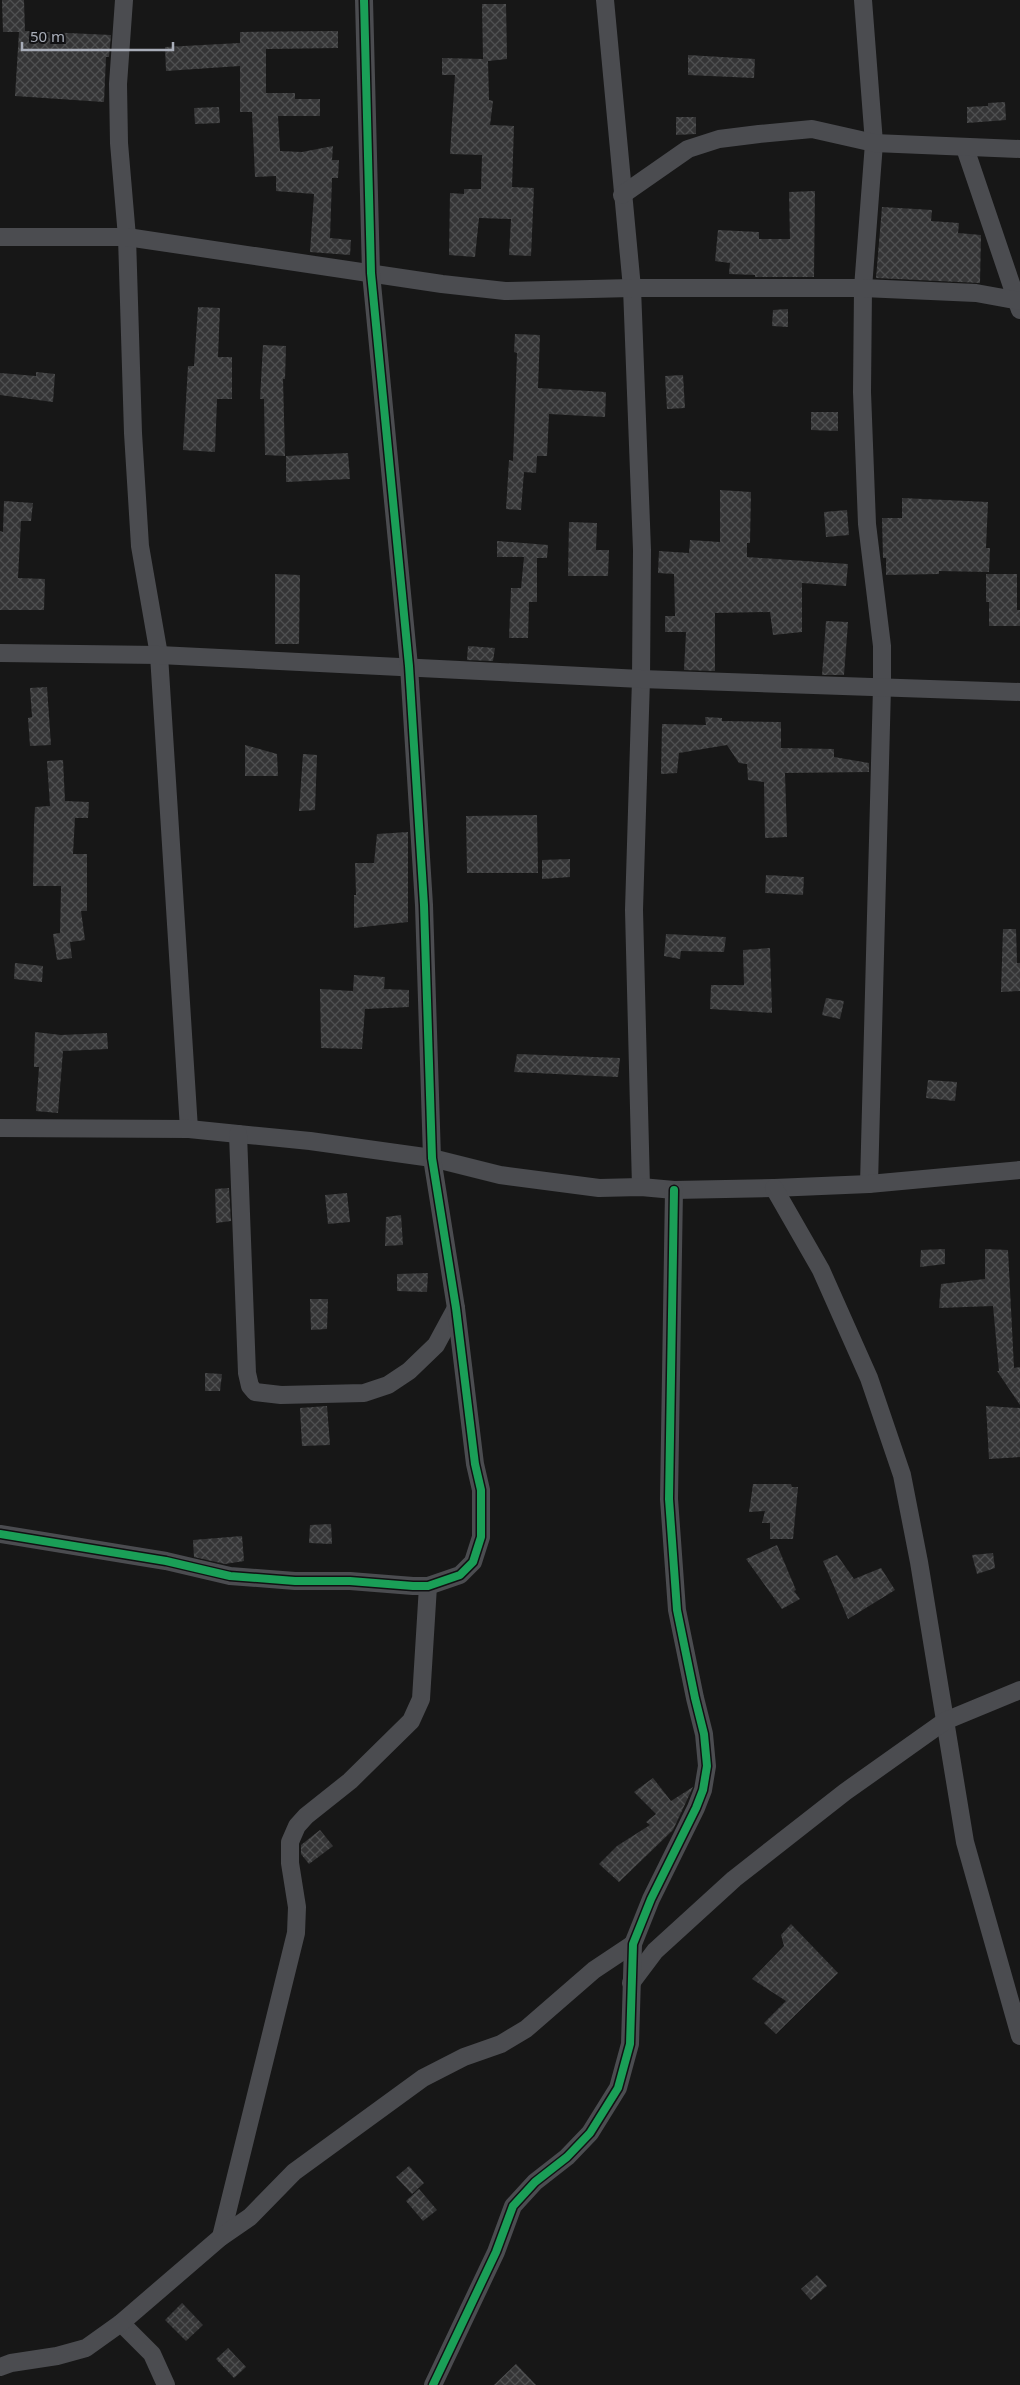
<svg xmlns="http://www.w3.org/2000/svg" width="1020" height="2385" font-family="'Noto Sans',sans-serif">
	<style>
		.building { fill: url(#building-cross-hatch) }
		.lines { fill: none; stroke-linecap: round; stroke-linejoin: round }
		.minor { stroke: #4b4c50; stroke-width: 18 }
		.cycleway-casing { stroke: #111113; stroke-width: 11 }
		.cycleway { stroke: #1a9f57; stroke-width: 8 }
	</style>
	<defs>
		<pattern id="building-cross-hatch" width="8" height="8" patternUnits="userSpaceOnUse" patternTransform="scale(1.25)"><rect width="8" height="8" fill="#353536"/><path d="M0 0l8 8M0 8l8-8" fill="none" stroke="#4f5051"/></pattern>
	</defs>
	<rect width="100%" height="100%" fill="#171717"/>
	<g class="building">
		<path d="M2,0H24L25,31L111,35L109,57H106L104,102L15,96L19,32H3Z"/>
		<path d="M482,4H506L507,59L488,61L489,100L493,101L490,125L514,126L512,187L534,188L531,256L509,255L511,219L479,218L475,257L449,255L450,193L464,194V189H481L482,155L450,154L455,75H442V58L483,59Z"/>
		<path d="M338,31V48L266,49V93H295V99H320V116H278L280,151L302,152L333,146L332,160H339L338,178H332L330,238L351,240L350,255L310,252L314,194L276,191V176L255,177L252,112H240V66L166,71L165,47L240,43V32Z"/>
		<path d="M688,55L755,59L754,78L688,75Z"/>
		<path d="M1005,102L1006,120L967,123V107L988,106V103Z"/>
		<path d="M219,107L220,123L195,124L194,108Z"/>
		<path d="M676,117H696V134L676,135Z"/>
		<path d="M815,191L814,277H755V275L729,274L730,263L715,261L718,230L759,232V239H790L789,192Z"/>
		<path d="M882,207L932,210L931,221L959,223L958,233L981,235L980,283L876,278Z"/>
		<path d="M198,307L220,308L218,357H232V399H217L215,452L183,450L188,366H194Z"/>
		<path d="M788,309V327L772,326L773,310Z"/>
		<path d="M515,334L540,335L538,388L606,392L605,417L549,414L547,456H537L536,473L524,472L521,510L506,509L509,460L513,461L517,353L514,352Z"/>
		<path d="M263,345L286,346L285,379H283L285,456L265,455L264,399H260Z"/>
		<path d="M36,372L55,374L53,402L0,395V373L36,376Z"/>
		<path d="M683,375L685,408L667,409L665,376Z"/>
		<path d="M811,412H838V431L811,430Z"/>
		<path d="M348,453L350,479L286,482V456Z"/>
		<path d="M720,490L751,492L750,543H747V557L848,564L846,586L802,583V632L773,635L770,612L715,613V671L684,670L686,632H665V616H675L674,574L658,573L659,551L689,553L690,540L720,542Z"/>
		<path d="M902,498L988,502L986,548H990L989,572L939,571V574L886,575V558H883L882,518H902Z"/>
		<path d="M4,501L33,503L31,521H21L18,578L45,579L44,610H0V531L3,532Z"/>
		<path d="M847,510L849,535L826,537L824,512Z"/>
		<path d="M569,522L597,523L596,550H609L608,576H568Z"/>
		<path d="M497,541L548,545L547,558H537V602H529L528,638H509L511,588H521L524,557H497Z"/>
		<path d="M275,574L300,575L299,644H275Z"/>
		<path d="M986,574H1017V610H1020V626H989V602H986Z"/>
		<path d="M826,621L848,622L844,675H822Z"/>
		<path d="M468,646L495,648L493,661L467,660Z"/>
		<path d="M47,687L51,745L30,746L28,718L32,717L30,688Z"/>
		<path d="M705,717L722,718V721L781,722V748L834,749V757L869,763V772L785,773L787,837L765,838L764,782L748,780L747,764L739,763L727,745L679,753L677,773L661,774L662,724L706,725Z"/>
		<path d="M245,745L277,754L278,776H245Z"/>
		<path d="M303,754L317,755L315,810L299,811Z"/>
		<path d="M63,760L65,801L89,802L88,818H75L73,854H87V911H81L85,940L70,942L72,958L57,960L53,934L60,933L61,886H33L34,825L35,807L50,806L47,761Z"/>
		<path d="M537,815L538,873H467L466,816Z"/>
		<path d="M408,832V922L354,928V895H356L355,863H374L377,834Z"/>
		<path d="M570,859V877L542,879V860Z"/>
		<path d="M766,875L804,877L803,895L765,893Z"/>
		<path d="M1003,929H1016L1017,963H1020V991L1001,992Z"/>
		<path d="M666,934L726,937L724,952L681,951L680,959L664,956Z"/>
		<path d="M770,948L772,1013L710,1009L711,985H744L743,950Z"/>
		<path d="M15,963L43,966L42,982L14,979Z"/>
		<path d="M354,975L385,977L384,989L409,990V1007L365,1009L362,1049L321,1048L320,989L353,991Z"/>
		<path d="M826,998L844,1001L840,1019L822,1015Z"/>
		<path d="M35,1032L61,1035L107,1033L108,1049L63,1051L58,1113L36,1111L39,1067H34Z"/>
		<path d="M517,1054L620,1058L618,1077L514,1072Z"/>
		<path d="M928,1080L957,1082L955,1101L926,1098Z"/>
		<path d="M229,1188L231,1221L216,1223L215,1189Z"/>
		<path d="M347,1193L350,1222L328,1224L325,1195Z"/>
		<path d="M401,1215L403,1245L385,1246L386,1217Z"/>
		<path d="M945,1249V1264L920,1267L921,1250Z"/>
		<path d="M985,1249L1008,1250L1014,1368L1020,1367V1405L997,1371H999L993,1306L939,1308L941,1284L985,1279Z"/>
		<path d="M428,1273L427,1292L397,1291V1274Z"/>
		<path d="M310,1299H328L327,1329L311,1330Z"/>
		<path d="M205,1373L222,1374L220,1391H205Z"/>
		<path d="M327,1406L330,1445L302,1446L300,1408Z"/>
		<path d="M986,1406L1020,1408V1457L989,1459Z"/>
		<path d="M753,1484H791L792,1487H798L793,1539H770V1523H762L765,1511L749,1512Z"/>
		<path d="M331,1524L332,1544L309,1543L310,1525Z"/>
		<path d="M242,1536L244,1561L225,1564L194,1557L193,1540Z"/>
		<path d="M777,1545L796,1590L794,1591L800,1599L782,1609L746,1559Z"/>
		<path d="M993,1553L995,1568L977,1574L972,1555Z"/>
		<path d="M837,1555L854,1579L881,1568L895,1590L848,1619L823,1561Z"/>
		<path d="M653,1778L671,1801L693,1787L673,1830L619,1882L599,1864L617,1846L650,1825L646,1822L656,1814L634,1792Z"/>
		<path d="M320,1830L333,1846L309,1864L301,1854V1845Z"/>
		<path d="M791,1924L838,1973L776,2034L764,2023L786,2001L752,1979L784,1946L781,1935Z"/>
		<path d="M409,2166L424,2183L412,2194L396,2177Z"/>
		<path d="M419,2189L437,2210L423,2221L406,2201Z"/>
		<path d="M817,2275L827,2286L811,2300L801,2289Z"/>
		<path d="M182,2303L203,2325L186,2341L165,2320Z"/>
		<path d="M228,2348L246,2367L234,2378L216,2359Z"/>
		<path d="M516,2364L536,2385H494Z"/>
	</g>
	<g class="lines">
		<g class="minor">
			<path d="M124,0L118,84L119,143L127,237L133,433L140,546L159,655L189,1129"/>
			<path d="M605,0L632,288L642,550L641,679L634,910L641,1187"/>
			<path d="M863,0L874,143L863,288L862,392L867,524L882,646V687L869,1184"/>
			<path d="M965,148L1020,310"/>
			<path d="M622,195L688,149L719,139L759,134L812,129L874,143L1020,149"/>
			<path d="M0,237H127L442,284L505,291L632,288H863L976,293L1020,301"/>
			<path d="M0,653L159,655L641,679L1020,692"/>
			<path d="M0,1128L189,1129L238,1134L310,1141L432,1158L500,1175L599,1188L641,1187L674,1190L774,1188L869,1184L1020,1170"/>
			<path d="M238,1134L247,1373L250,1386L255,1392L281,1395L364,1393L388,1385L409,1371L436,1345L456,1308"/>
			<path d="M774,1188L821,1270L869,1378L902,1475L919,1562L965,1842L1020,2036"/>
			<path d="M0,1534L166,1561L230,1576L295,1581H350L413,1586H428L460,1575L473,1562L481,1537V1490L475,1464L456,1308L432,1158L424,905L409,666L371,273L364,0"/>
			<path d="M631,1983L655,1951L734,1879L845,1792L945,1721L1020,1690"/>
			<path d="M221,2237L296,1933L297,1907L290,1863V1842L297,1826L306,1816L350,1781L411,1721L421,1699L428,1586"/>
			<path d="M121,2323L152,2354L166,2385"/>
			<path d="M0,2367L11,2363L57,2356L86,2348L121,2323L221,2237L250,2217L294,2172L423,2078L464,2057L501,2044L526,2029L594,1970L633,1944"/>
			<path d="M433,2385L496,2252L513,2206L535,2182L567,2157L590,2133L618,2088L630,2044L633,1944L651,1899L696,1808L703,1790L707,1766L704,1734L695,1698L677,1610L669,1499L674,1190"/>
		</g>
		<g class="cycleway-casing">
			<g id="cycleway">
				<path d="M0,1534L166,1561L230,1576L295,1581H350L413,1586H428L460,1575L473,1562L481,1537V1490L475,1464L456,1308L432,1158L424,905L409,666L371,273L364,0"/>
				<path d="M433,2385L496,2252L513,2206L535,2182L567,2157L590,2133L618,2088L630,2044L633,1944L651,1899L696,1808L703,1790L707,1766L704,1734L695,1698L677,1610L669,1499L674,1190"/>
			</g>
		</g>
		<use href="#cycleway" class="cycleway"/>
	</g>
	<path d="M22 42v8h151v-8" fill="none" stroke="#a8adb8" stroke-width="2.5"/>
	<text x="30" y="42" font-size="15" fill="#a8adb8" stroke="#111113" stroke-width="4" paint-order="stroke">50 m</text>
</svg>
